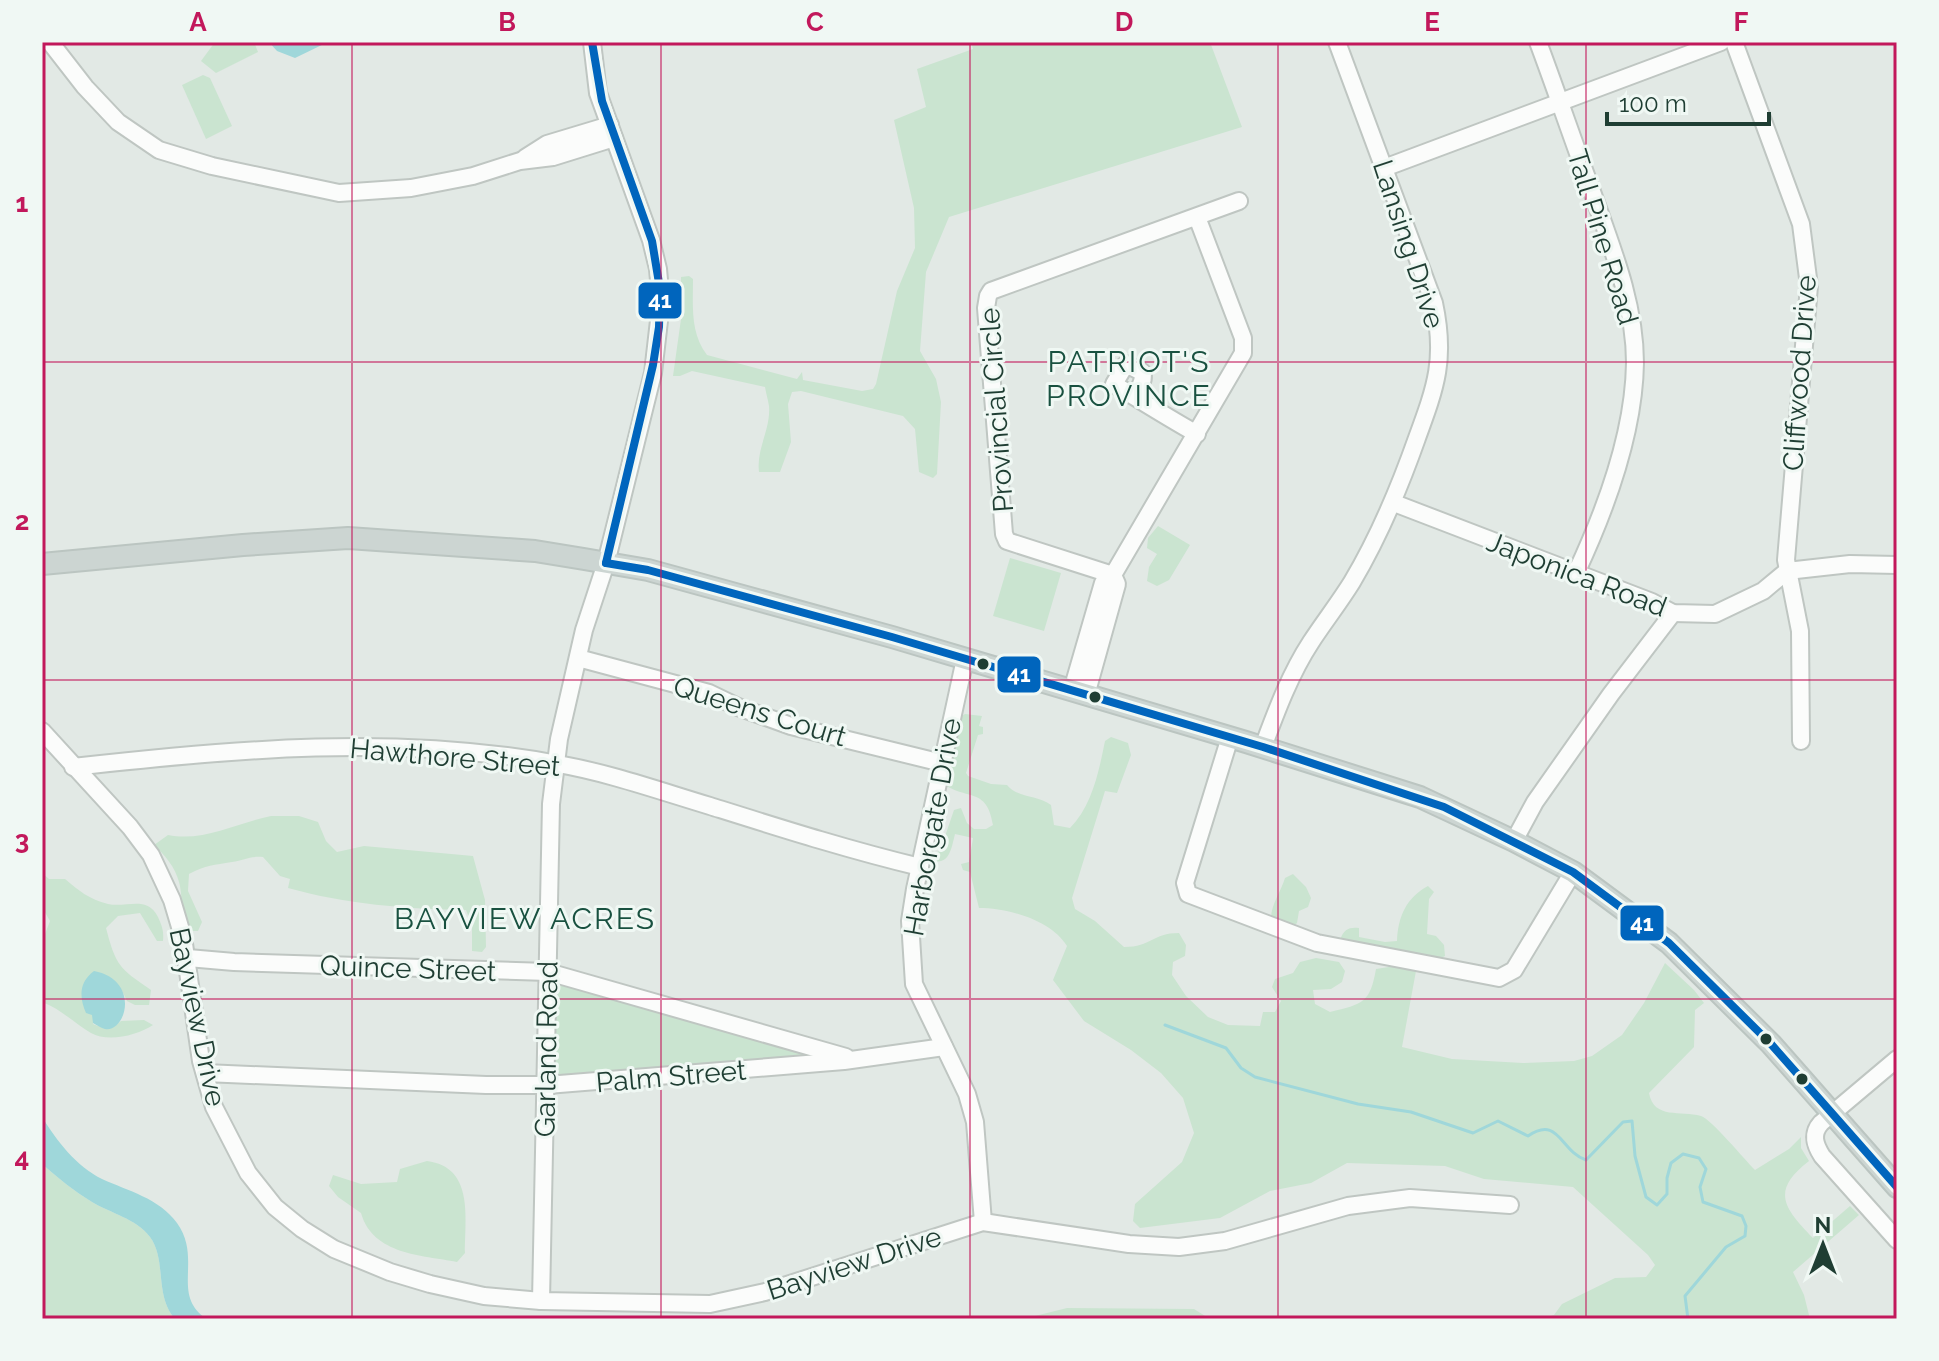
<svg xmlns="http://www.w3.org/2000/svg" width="1939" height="1361" font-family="Raleway,sans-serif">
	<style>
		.green { fill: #cae4d0 }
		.water { fill: #9fd7da }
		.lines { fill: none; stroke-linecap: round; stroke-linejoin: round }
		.stream { stroke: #9fd7da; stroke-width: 3 }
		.minor-casing { stroke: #bfc6c2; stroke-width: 20 }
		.major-casing { stroke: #bbc5c1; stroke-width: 24 }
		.minor { stroke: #fbfcfb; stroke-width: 16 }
		.major { stroke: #ccd5d2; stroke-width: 20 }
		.bus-1-casing { stroke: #f0f8f4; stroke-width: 14 }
		.bus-1 { stroke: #0065bd; stroke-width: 8 }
		.grid { fill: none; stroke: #c2185b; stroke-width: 2; stroke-opacity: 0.55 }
		.bus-dot { fill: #1f3e33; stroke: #f0f8f4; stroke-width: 3 }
		.labels { text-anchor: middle; stroke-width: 6; stroke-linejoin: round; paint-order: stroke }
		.street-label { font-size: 28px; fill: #1f3e33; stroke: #f0f8f4 }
		.neighbourhood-label { font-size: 30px; letter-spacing: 2px; fill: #195140; stroke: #f0f8f4 }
		.line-badge { stroke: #f0f8f4; stroke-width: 3 }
		.badge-label { font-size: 22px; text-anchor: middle; font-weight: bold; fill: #fff }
		.neatline { fill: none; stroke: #c2185b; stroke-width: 3 }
		.grid-label { font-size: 26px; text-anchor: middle; font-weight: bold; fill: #c2185b }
	</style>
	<rect width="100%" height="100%" fill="#e2e9e5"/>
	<g class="green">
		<path d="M215,42H254L258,52L216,73L201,61Z"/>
		<path d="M971,42H1210L1242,127L949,217L926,272L920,351L936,379L941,402L937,474L933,478L919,472L915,429L903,416L801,391L792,392L788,404L791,442L780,472H759C756,449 771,429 769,406C768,400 766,393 765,387L692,371L680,376H673L681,319V277L689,276L693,279C693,306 690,333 707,355L797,379L802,372L803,380L862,391L873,389L876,384L897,291L915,248L914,208L894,120L926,107L917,69L973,49Z"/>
		<path d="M203,75L210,78L232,126L206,139L182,85Z"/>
		<path d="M1158,526L1190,545L1169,580L1157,586L1147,581L1149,567L1157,554L1147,548L1148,538Z"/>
		<path d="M1010,558L1061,573L1044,631L993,616Z"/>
		<path d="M965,714L982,716L979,726L983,727V734L978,735L966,773L968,776L991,784L1007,785C1017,798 1038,795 1051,805L1054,825L1070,828C1092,806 1099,771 1105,741L1111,737L1128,743L1131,755L1117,793L1105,791L1072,898L1075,909L1095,921L1124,947C1152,947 1152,933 1179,933L1186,945L1185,956L1173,962L1172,975L1186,996L1208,1017L1228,1025L1260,1026L1263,1012H1275L1281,1001L1272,987L1275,979L1293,973L1300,962L1316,958L1339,962L1345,971L1342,982L1331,989L1313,990L1315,1004L1330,1012C1363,1004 1370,1003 1376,969L1395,966L1416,971L1402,1047L1452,1059L1523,1063L1574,1061L1592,1056L1622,1035L1644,1003L1665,963L1694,990L1704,1003L1695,1010L1694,1047L1649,1093C1654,1120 1681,1110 1701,1116C1711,1119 1745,1160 1755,1170L1789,1149L1801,1137V1148L1809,1161C1770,1191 1784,1208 1813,1238L1850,1206L1859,1215L1793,1272L1804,1295L1810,1319H1540L1554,1315L1562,1304L1615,1278L1646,1277L1655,1265L1648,1255L1573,1187L1484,1179L1445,1166L1347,1163L1311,1183L1270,1191L1220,1218L1140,1228L1133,1221L1135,1204L1182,1162L1194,1133L1183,1098L1161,1073L1131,1050L1084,1021L1053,980L1067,946C1051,920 1008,908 979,908L970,872L963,870L961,864L969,862L973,838L955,834C951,850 949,868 928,859V855L940,851L954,810L961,808L967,823L974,829H986L993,825C987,786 966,801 942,783L957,719Z"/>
		<path d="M271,816H299L318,822L326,841L337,852L364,846L473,856L485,900L486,947L482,952L472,951V925L466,910C406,909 345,904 288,888L290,879L280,876L263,857C250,856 244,860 232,862C214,865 206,865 189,874L188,891L202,922L198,931H192C178,917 184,900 179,882C175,867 165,855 154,845L168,835C204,842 236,823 271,816Z"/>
		<path d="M42,873L49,879H65C79,891 89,899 108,904C127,908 147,895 158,917C162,926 164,931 163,941H157L140,913L118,916L106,928C116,966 119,968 151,990L149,1005H135L127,1001C120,984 111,975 93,972V1024C106,1029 110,1031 121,1021L144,1020L153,1025C138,1035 108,1043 91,1033C74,1023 61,1009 42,1002V942L50,921L42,907Z"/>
		<path d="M1293,874L1306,887L1311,898L1308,907L1299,911L1297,923L1290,929L1271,918C1271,905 1281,891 1285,878Z"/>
		<path d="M1428,886L1434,892L1429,899L1427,934L1436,936L1444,945L1445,956L1439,959L1344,945L1340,940C1344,929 1349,927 1359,928V937L1385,942L1397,941C1398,917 1406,898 1428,886Z"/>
		<path d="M556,980L808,1053V1057L560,1080L551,1076L553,985Z"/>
		<path d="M427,1161C474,1167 465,1217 465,1253L457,1262C422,1255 373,1255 361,1213L338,1197L329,1186L333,1175L361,1184L397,1182L400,1169Z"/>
		<path d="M42,1164C58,1178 74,1191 92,1202C110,1213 137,1219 150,1237C167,1260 154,1295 175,1319H42Z"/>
		<path d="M1067,1308L1194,1309L1210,1319H1023Z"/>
	</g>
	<g class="water">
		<path d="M269,42H328L295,58L277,51Z"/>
		<path d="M94,971C141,980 126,1033 105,1029C101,1028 97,1025 93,1023L92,1015L86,1013C79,997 79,982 94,971Z"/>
		<path d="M42,1117C57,1141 76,1166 102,1179C128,1191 159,1198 177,1223C203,1259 170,1295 207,1319H175C154,1295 167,1260 150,1237C137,1219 110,1213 92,1202C74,1191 58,1178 42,1164Z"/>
	</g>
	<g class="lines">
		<path class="stream" d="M1165,1025L1226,1048L1241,1068L1255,1077L1358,1104L1411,1112L1473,1133L1498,1121L1528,1136C1559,1115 1560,1151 1586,1160L1623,1122L1632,1121L1635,1156L1646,1197L1657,1205L1667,1194V1178L1671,1163L1683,1154L1699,1158L1706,1169L1700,1187L1703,1202L1742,1216L1746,1226L1745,1236L1726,1247L1685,1296L1688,1319"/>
		<g class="minor-casing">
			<g id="minor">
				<path d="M50,42L85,87L118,122L159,150L212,166L339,193L411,188L473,176L520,161L553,157L614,138"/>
				<path d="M1538,42C1556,90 1572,138 1590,186C1610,243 1635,301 1635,363C1634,434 1606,509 1576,573"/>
				<path d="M1734,42L1801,224L1809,286L1786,560L1800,631L1801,741"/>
				<path d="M525,158L547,144L610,125"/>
				<path d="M1384,168L1721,42"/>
				<path d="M1197,217L1243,338V353L1113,575L1007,541L1004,534L986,308L988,296L991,291L1239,201"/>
				<path d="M1138,398C1136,388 1146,382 1142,372L1126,364L1114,384L1117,386C1143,402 1170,419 1197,434"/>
				<path d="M1394,503L1652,602L1673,613L1715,614L1763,591L1787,571L1850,564L1897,565"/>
				<path d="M578,658L709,693L738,707L791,726L942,763"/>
				<path d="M965,659L915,889L910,921L914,984L967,1094L975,1122L983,1222"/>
				<path d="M1072,690L1103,583L1113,575L1117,584L1086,695"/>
				<path d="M42,731L130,827L151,855L172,900L183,937L201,1061L214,1107L248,1173L275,1207L302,1229L334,1249L390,1272L430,1284L484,1296L541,1301L710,1304L765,1292L983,1222L1129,1244L1179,1247L1225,1241L1348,1206L1410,1198L1510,1205"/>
				<path d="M1230,737L1185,883L1188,894L1317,943L1499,978L1514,970L1573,872"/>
				<path d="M1263,747C1276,712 1290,674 1311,642C1324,622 1339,603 1352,582C1380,535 1399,489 1417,438C1436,386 1446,359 1434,303L1337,42"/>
				<path d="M73,767C234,749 397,734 558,764C609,773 660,791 710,806C780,828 849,850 920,867"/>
				<path d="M1514,841L1535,802L1611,694L1673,613"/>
				<path d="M188,958L234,962L548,972L846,1057"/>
				<path d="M1897,1059L1821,1123C1811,1134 1815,1145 1822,1156L1897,1240"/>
				<path d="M205,1073L486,1085H547L844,1061L944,1047"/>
				<path d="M541,1301L551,804L559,739L584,630L606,563L653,373L661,303L658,269L651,240L598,93L592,42"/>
			</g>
		</g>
		<g class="major-casing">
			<path id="major" d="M42,564L243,545L348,538L535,551L584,559L648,570L892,637L1246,742L1420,797L1514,841L1573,872L1669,943L1771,1044L1897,1187"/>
		</g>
		<use href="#minor" class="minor"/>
		<use href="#major" class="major"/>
		<g class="bus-1-casing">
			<g id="bus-1">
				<path d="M592,42L602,101L652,241L660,289L659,327L653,365L606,563"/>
				<path d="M606,563L648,570L892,637L1263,747L1444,807L1573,872L1669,943L1771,1044L1897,1187"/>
			</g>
		</g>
		<use href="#bus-1" class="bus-1"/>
	</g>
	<path class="grid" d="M352,42V1319M661,42V1319M970,42V1319M1278,42V1319M1586,42V1319M42,362H1897M42,680H1897M42,999H1897"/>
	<g class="bus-dot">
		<circle cx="983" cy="664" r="7"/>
		<circle cx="1095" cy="697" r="7"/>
		<circle cx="1766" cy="1039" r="7"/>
		<circle cx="1802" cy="1079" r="7"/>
	</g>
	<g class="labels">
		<g class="street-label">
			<text transform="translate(1603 237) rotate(73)" y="10">Tall Pine Road</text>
			<text transform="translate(1409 244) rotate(72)" y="10">Lansing Drive</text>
			<text transform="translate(1799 373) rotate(-86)" y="10">Cliffwood Drive</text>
			<text transform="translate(996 410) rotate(-94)" y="10">Provincial Circle</text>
			<text transform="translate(1577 574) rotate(21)" y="10">Japonica Road</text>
			<text transform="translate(760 711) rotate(17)" y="10">Queens Court</text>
			<text transform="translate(455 757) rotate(5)" y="10">Hawthore Street</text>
			<text transform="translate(932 827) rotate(-80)" y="10">Harborgate Drive</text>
			<text transform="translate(408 968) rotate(2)" y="10">Quince Street</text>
			<text transform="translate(198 1017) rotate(78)" y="10">Bayview Drive</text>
			<text transform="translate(546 1049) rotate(-89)" y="10">Garland Road</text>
			<text transform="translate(671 1076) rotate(-5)" y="10">Palm Street</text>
			<text transform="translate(854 1263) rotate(-18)" y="10">Bayview Drive</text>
		</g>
		<g class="neighbourhood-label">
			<text x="1129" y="372">PATRIOT'S<tspan x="1129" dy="34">PROVINCE</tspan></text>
			<text x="525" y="929">BAYVIEW ACRES</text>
		</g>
	</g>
	<g class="line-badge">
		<rect x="637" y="281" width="46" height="39" rx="8" fill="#0065bd"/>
		<rect x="996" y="655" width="46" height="39" rx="8" fill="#0065bd"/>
		<rect x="1619" y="904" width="46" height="38" rx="8" fill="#0065bd"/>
	</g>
	<g class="badge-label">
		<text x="660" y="308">41</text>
		<text x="1019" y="682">41</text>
		<text x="1642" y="931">41</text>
	</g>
	<rect width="1939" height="1361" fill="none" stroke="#f0f8f4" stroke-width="88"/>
	<g transform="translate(1823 1245)" stroke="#f0f8f4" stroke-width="6" paint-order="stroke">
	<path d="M0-6L14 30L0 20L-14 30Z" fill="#1f3e33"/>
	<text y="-12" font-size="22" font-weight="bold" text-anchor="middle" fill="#1f3e33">N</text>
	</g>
	<path d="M1607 112v12h162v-12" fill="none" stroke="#1f3e33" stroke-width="4"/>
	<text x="1619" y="112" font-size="24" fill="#1f3e33" stroke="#f0f8f4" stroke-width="6" paint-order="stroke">100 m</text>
	<rect x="44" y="44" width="1851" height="1273" class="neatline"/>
	<g class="grid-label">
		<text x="198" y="31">A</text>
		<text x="507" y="31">B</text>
		<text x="815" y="31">C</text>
		<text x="1124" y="31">D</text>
		<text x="1432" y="31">E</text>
		<text x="1741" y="31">F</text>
		<text x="22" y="212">1</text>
		<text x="22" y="530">2</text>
		<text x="22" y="849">3</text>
		<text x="22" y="1167">4</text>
	</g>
</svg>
